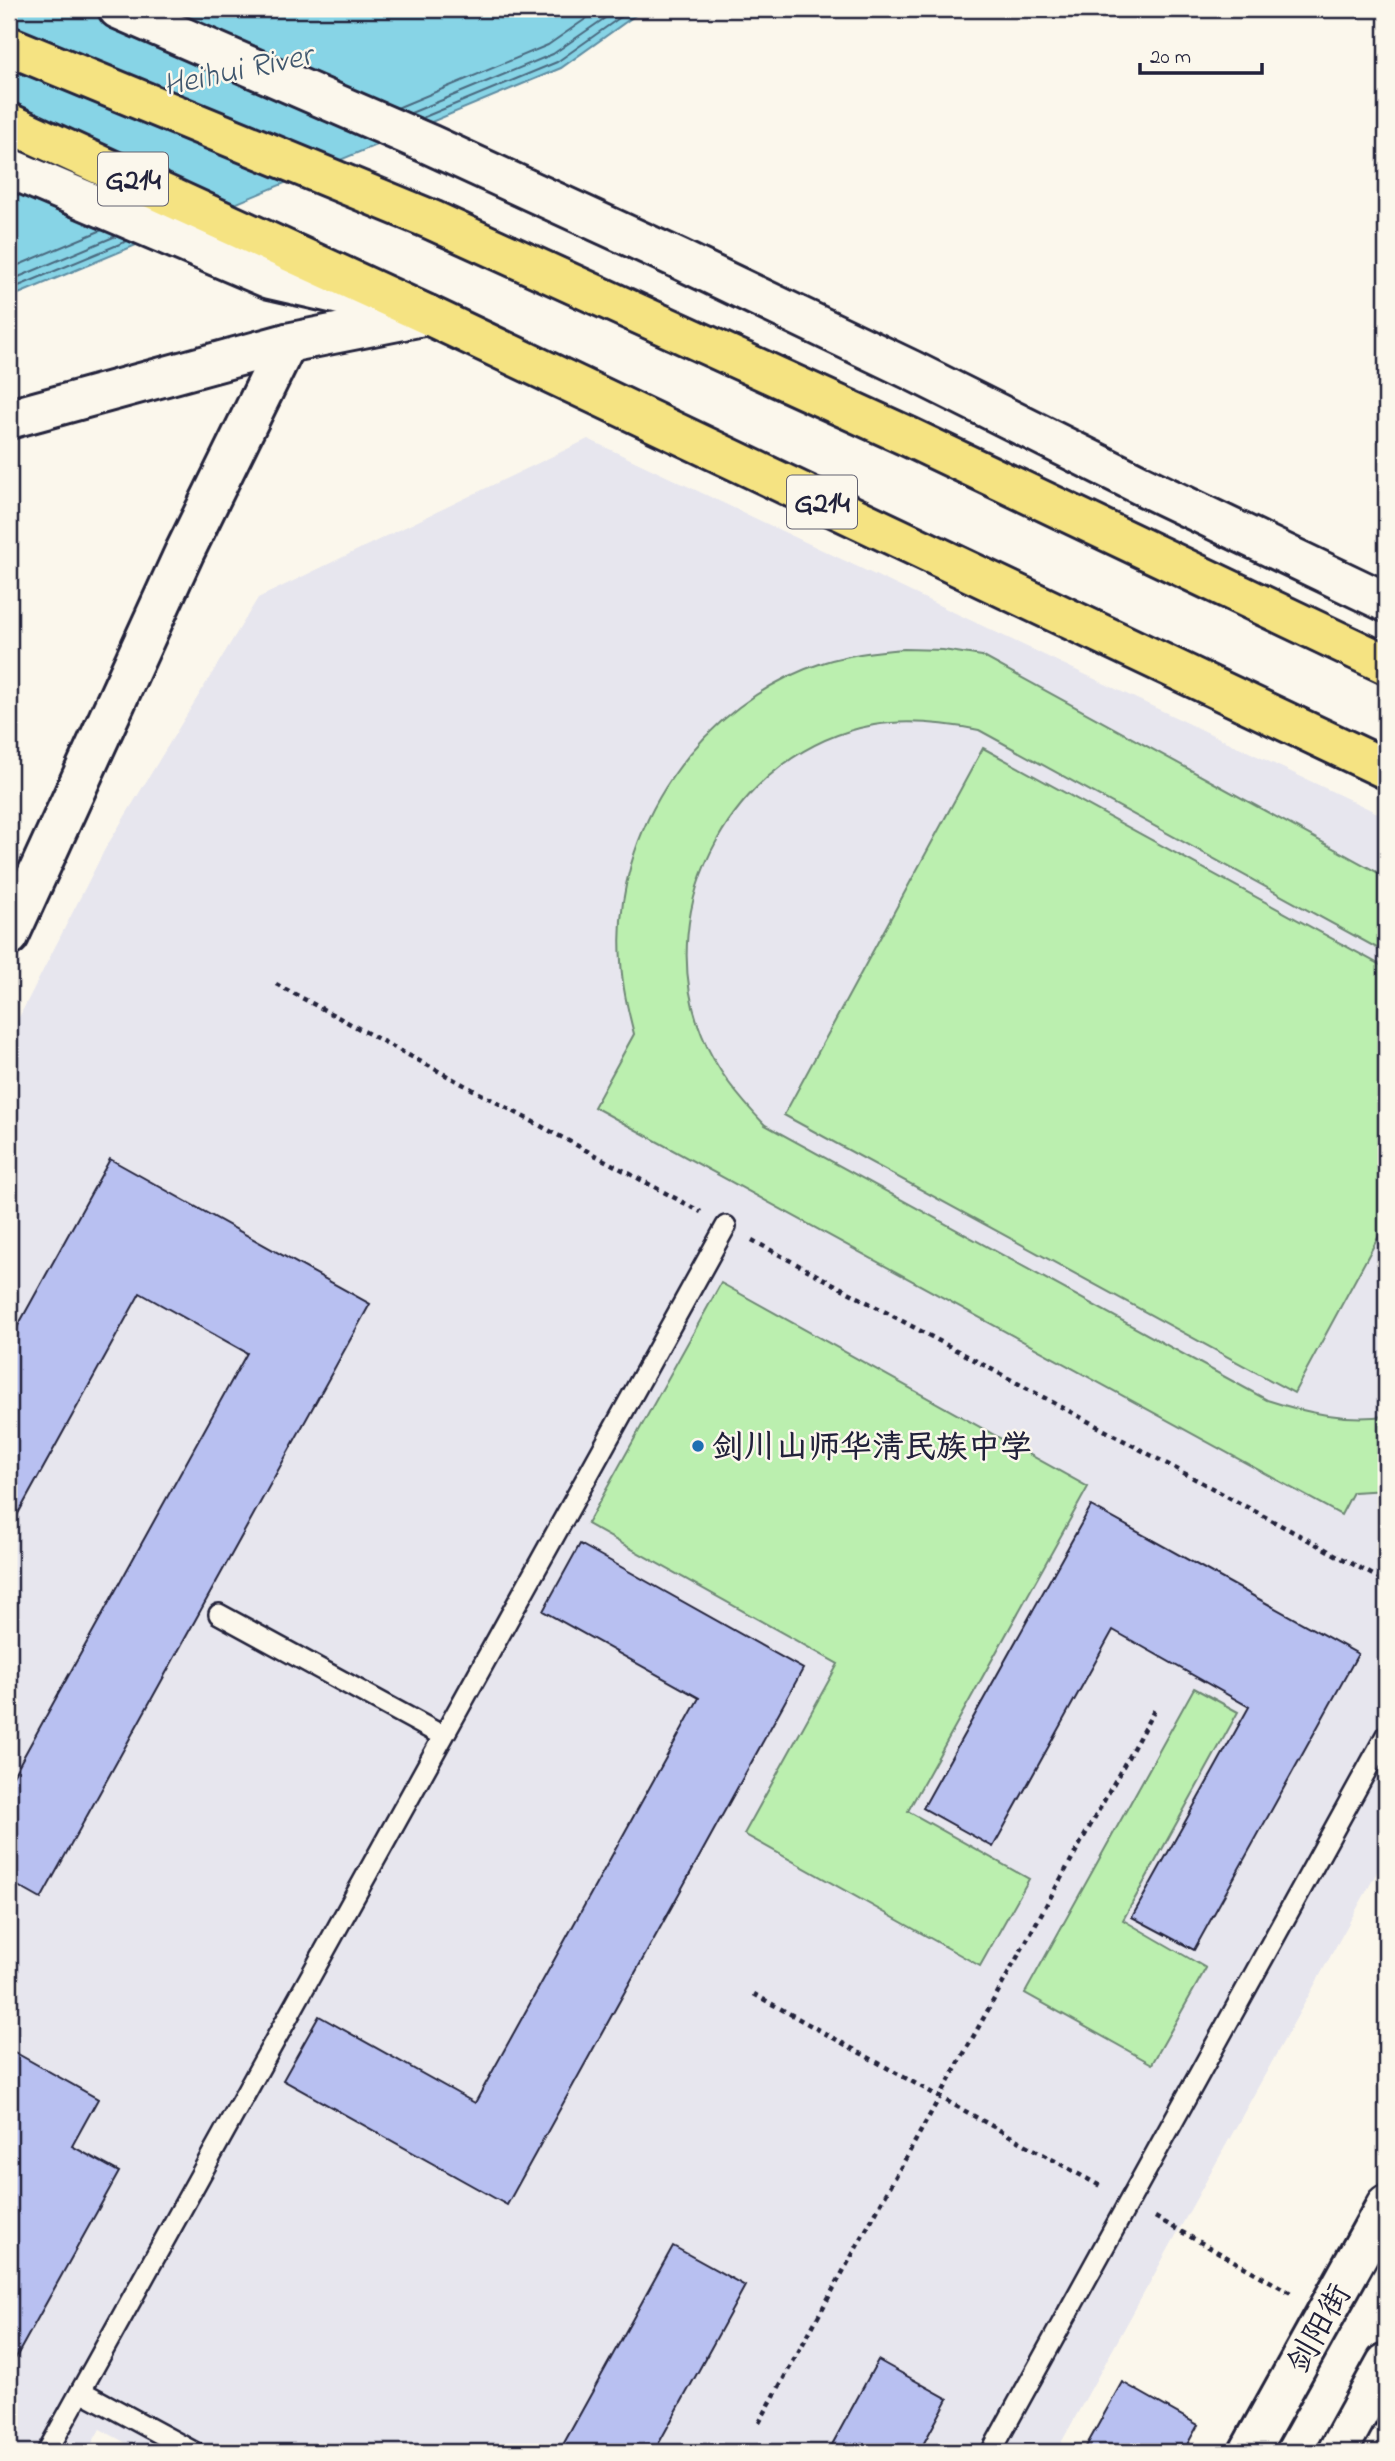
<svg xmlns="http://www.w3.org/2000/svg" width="1395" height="2461" font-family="'Indie Flower','LXGW WenKai TC',sans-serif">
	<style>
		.built { fill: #e7e6ee }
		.green { fill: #bbefaf; stroke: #6e8875; stroke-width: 2 }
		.water { fill: #87d4e6; stroke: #5f8da2; stroke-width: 2 }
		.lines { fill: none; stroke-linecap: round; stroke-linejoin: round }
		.shore { stroke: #4a697f; stroke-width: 2 }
		.building { fill: #b8c0f1; stroke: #22223b; stroke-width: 2 }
		.service-casing { stroke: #22223b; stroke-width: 24 }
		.minor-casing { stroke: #22223b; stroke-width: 44 }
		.tertiary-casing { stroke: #22223b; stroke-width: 44 }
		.trunk-casing { stroke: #22223b; stroke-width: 44 }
		.path { stroke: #22223b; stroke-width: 4.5; stroke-dasharray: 5 5; stroke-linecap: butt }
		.service { stroke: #fbf7ec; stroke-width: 19 }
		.minor { stroke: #fbf7ec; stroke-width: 38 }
		.tertiary { stroke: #fbf7ec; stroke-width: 38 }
		.trunk { stroke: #f5e382; stroke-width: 38 }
		.poi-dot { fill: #1f6fb2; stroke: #fbf7ec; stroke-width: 2.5 }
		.labels { text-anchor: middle; stroke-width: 5; stroke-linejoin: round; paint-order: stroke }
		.shield { fill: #fbf7ec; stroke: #636270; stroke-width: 2 }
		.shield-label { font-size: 30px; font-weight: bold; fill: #22223b }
		.poi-label { font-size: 32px; font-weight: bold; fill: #22223b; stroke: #fbf7ec; text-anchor: start }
		.street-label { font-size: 32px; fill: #22223b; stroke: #fbf7ec }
		.water-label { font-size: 33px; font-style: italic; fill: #40576e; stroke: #fbf7ec }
	</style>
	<rect width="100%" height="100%" fill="#fbf7ec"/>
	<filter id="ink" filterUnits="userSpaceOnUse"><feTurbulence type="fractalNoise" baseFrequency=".0143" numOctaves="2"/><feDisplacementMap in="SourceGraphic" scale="14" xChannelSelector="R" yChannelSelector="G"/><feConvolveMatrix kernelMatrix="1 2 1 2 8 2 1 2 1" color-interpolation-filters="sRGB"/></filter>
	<g filter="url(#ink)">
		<path class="built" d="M588,439L1386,817V1856L1056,2452H143L100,2429L87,2452H9V1037L105,849L258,598Z"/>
		<g class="green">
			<path d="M904,649L943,650L982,656L1386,877V953L979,730C944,723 909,719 874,725C736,750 650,905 702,1035C716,1070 739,1098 765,1125L1267,1400C1307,1413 1344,1421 1386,1416V1490L1353,1492L1341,1515L594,1107L634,1034C628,1010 622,986 621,961C611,829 700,702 825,662C851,654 877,651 904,649Z"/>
			<path d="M983,748L1386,968V1223L1294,1393L784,1115Z"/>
			<path d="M721,1283L1088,1487L908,1811L1029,1879L980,1966L744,1834L838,1664L587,1524Z"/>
			<path d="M1194,1688L1238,1712L1123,1920L1206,1968L1152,2064L1025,1993Z"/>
		</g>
		<path class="water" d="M9,9H644L561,68L9,298Z"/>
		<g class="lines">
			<g class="shore">
				<path d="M397,108L548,45L600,9"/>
				<path d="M411,113L553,54L618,9"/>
				<path d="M422,118L557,62L632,9"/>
				<path d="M9,269L102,230"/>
				<path d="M9,281L116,236"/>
				<path d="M9,290L127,241"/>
			</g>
		</g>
		<g class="building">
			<path d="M110,1159L370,1304L41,1899L9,1881V1783L247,1353L140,1293L9,1530V1342Z"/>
			<path d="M1091,1506L1358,1654L1194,1950L1132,1917L1249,1707L1113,1630L993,1847L923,1808Z"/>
			<path d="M580,1544L803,1669L507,2205L283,2080L319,2016L475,2103L699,1698L543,1611Z"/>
			<path d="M9,2049L98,2099L72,2146L119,2172L9,2370Z"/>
			<path d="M673,2246L745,2286L654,2452H559Z"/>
			<path d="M878,2360L948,2399L919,2452H828Z"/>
			<path d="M1122,2382L1198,2425L1183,2452H1083Z"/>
		</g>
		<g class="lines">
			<g class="service-casing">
				<g id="service">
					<path d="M219,1614L443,1736"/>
					<path d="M81,2391L194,2452"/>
					<path d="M47,2452L726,1226"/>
					<path d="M991,2452L1386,1735"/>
				</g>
			</g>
			<g class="minor-casing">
				<g id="minor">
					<path d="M118,9L431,145L679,259L911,370L1141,485L1386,602"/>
					<path d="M9,168L270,279L388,306"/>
					<path d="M9,936L184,553L287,343"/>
				</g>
			</g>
			<g class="tertiary-casing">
				<g id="tertiary">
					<path d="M9,419L287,343L428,315"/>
					<path d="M1249,2452L1386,2205"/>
					<path d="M1337,2452L1386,2363"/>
				</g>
			</g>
			<g class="trunk-casing">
				<g id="trunk">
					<path d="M9,46L432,220L909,437L1386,664"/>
					<path d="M9,123L428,315L1386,769"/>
				</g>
			</g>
			<g class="path">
				<path d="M276,984L701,1212"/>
				<path d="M752,1240L1386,1582"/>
				<path d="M754,1994L1102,2187"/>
				<path d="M1155,2217L1291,2293"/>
				<path d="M759,2423L1156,1707"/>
			</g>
			<use href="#service" class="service"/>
			<use href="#minor" class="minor"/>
			<use href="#tertiary" class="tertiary"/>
			<use href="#trunk" class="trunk"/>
		</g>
	</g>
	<circle class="poi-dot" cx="698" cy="1446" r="7"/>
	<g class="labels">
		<g class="shield">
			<rect x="98" y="152.5" width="70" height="53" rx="5"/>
			<rect x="787" y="475.5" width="70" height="53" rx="5"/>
		</g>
		<g class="shield-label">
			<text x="133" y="189">G214</text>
			<text x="822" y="512">G214</text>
		</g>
		<g class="poi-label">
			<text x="712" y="1457">剑川山师华清民族中学</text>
		</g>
		<g class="street-label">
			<text transform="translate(1318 2328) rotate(-61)" y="11">剑阳街</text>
		</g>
		<g class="water-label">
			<text transform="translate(237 68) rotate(-12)" y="12">Heihui River</text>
		</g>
	</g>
	<rect width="1395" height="2461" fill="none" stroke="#fbf7ec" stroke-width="35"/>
	<rect x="18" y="18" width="1360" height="2426" fill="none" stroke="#22223b" stroke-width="2.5" filter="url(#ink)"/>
	<path d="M1140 63v10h122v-10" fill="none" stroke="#22223b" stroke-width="3.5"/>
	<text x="1150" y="63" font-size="21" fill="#22223b" stroke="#fbf7ec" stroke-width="5" paint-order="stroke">20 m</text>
</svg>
